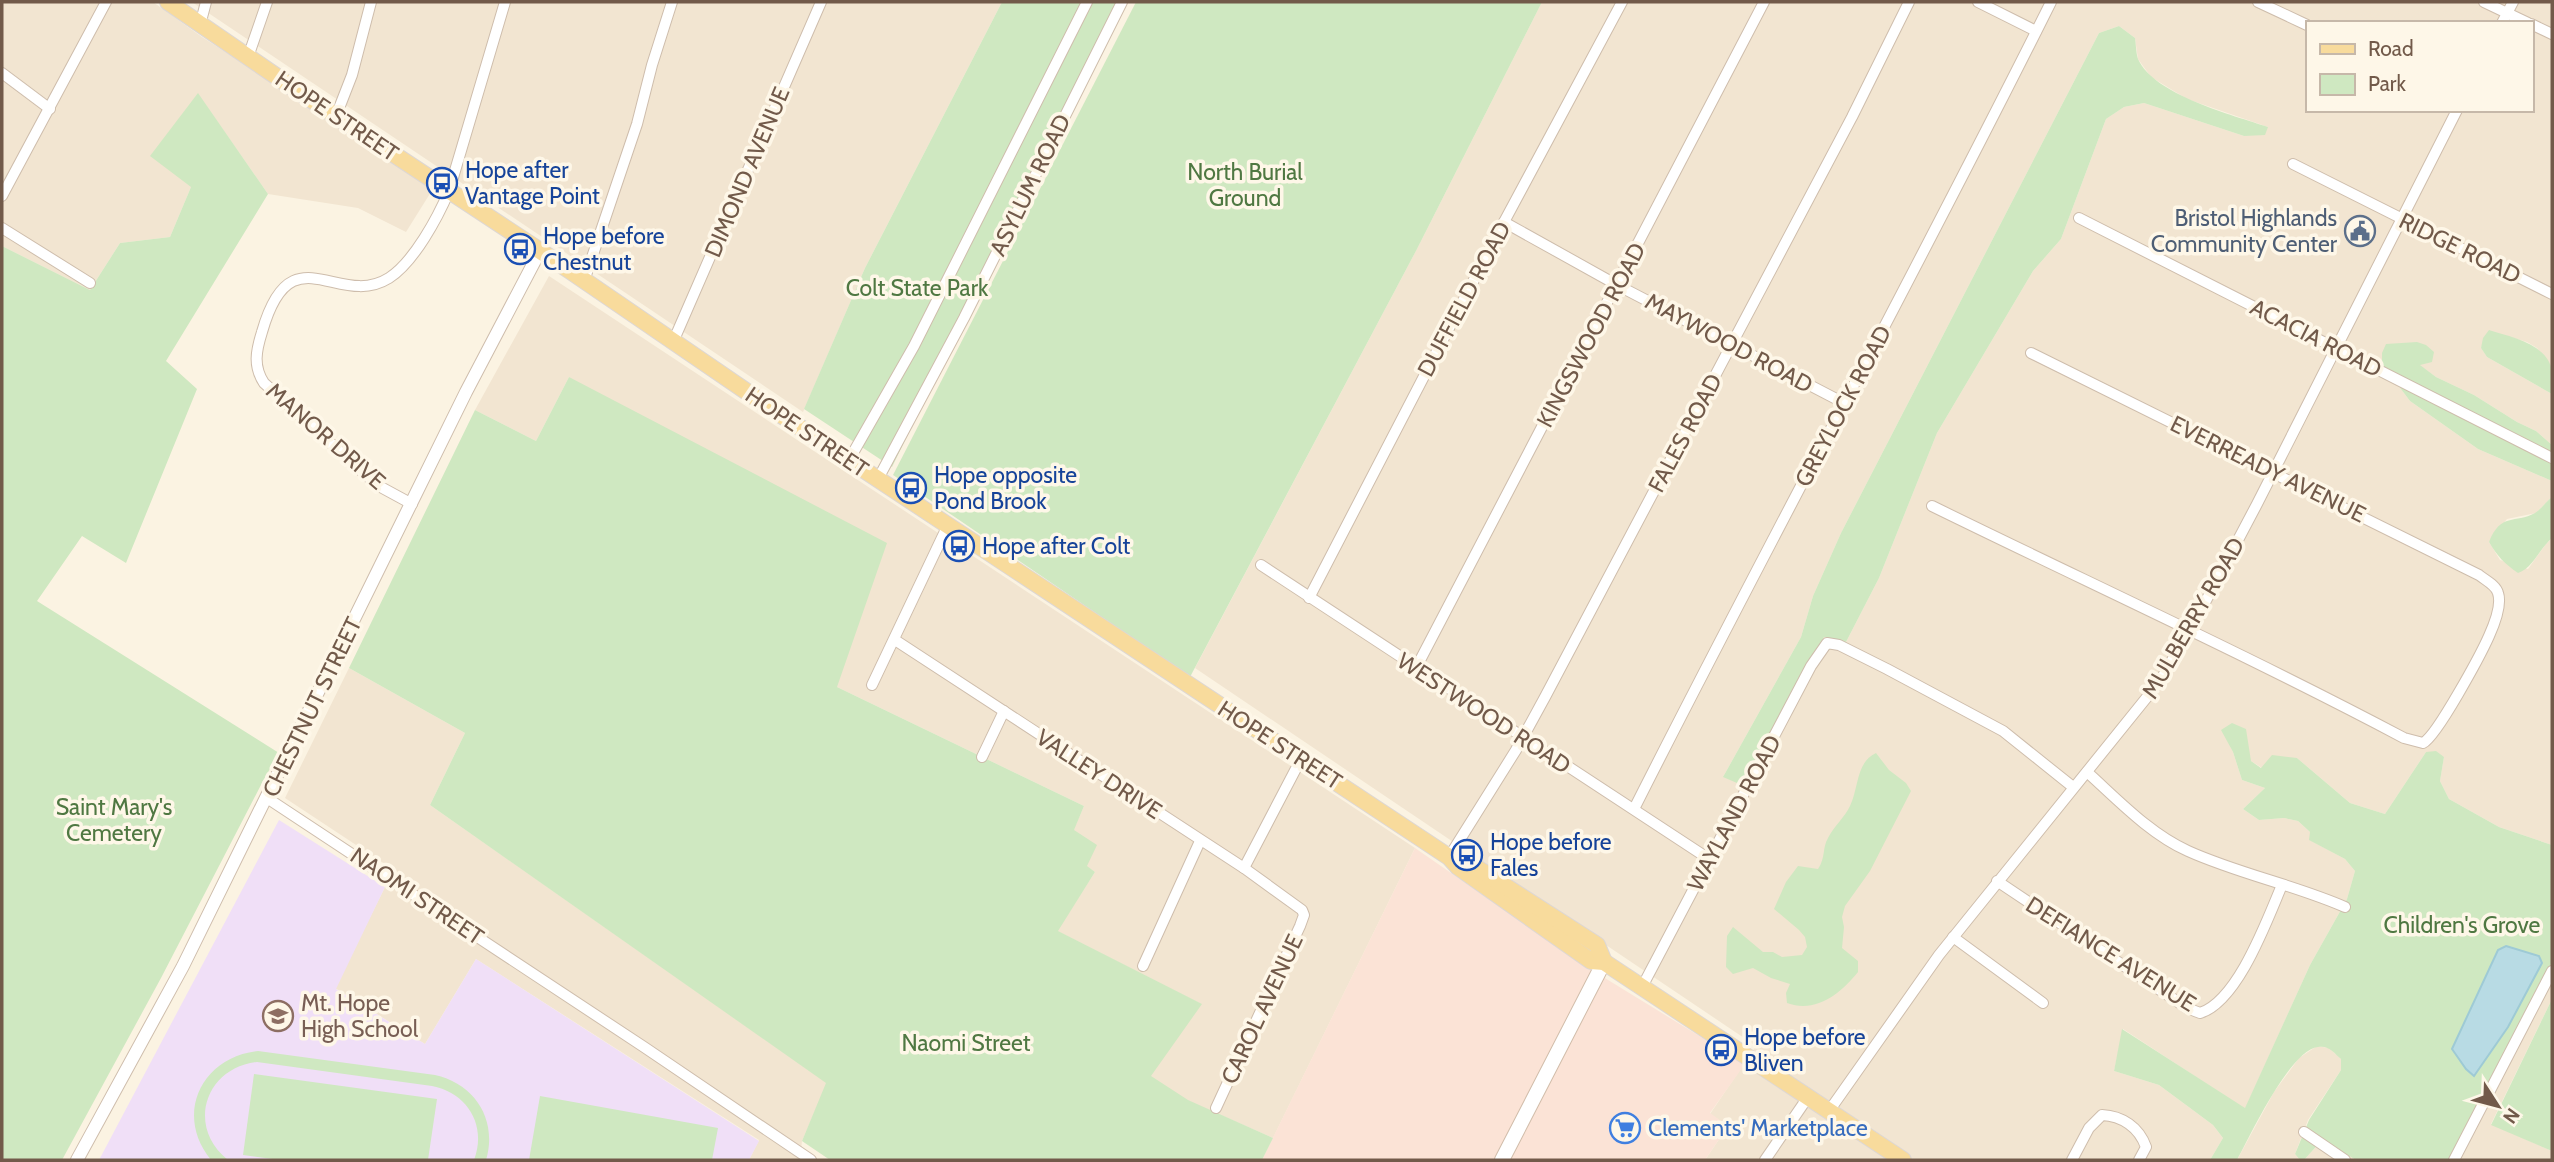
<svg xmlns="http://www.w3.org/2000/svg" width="2554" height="1162" font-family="Cabin,sans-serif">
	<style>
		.residential { fill: #f2e5d1; fill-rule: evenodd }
		.commercial { fill: #fbe3d6 }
		.education { fill: #f0dff7 }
		.green { fill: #cfe8c1 }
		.water { fill: #b8dbe4; stroke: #9ecad5; stroke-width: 2 }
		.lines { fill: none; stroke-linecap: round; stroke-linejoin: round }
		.minor-casing { stroke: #cebdac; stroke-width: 12 }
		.tertiary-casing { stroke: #cebdac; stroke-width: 14 }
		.secondary-casing { stroke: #d1bdaa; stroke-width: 16 }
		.primary-casing { stroke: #ddd7d4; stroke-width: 18 }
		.minor { stroke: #fff; stroke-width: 10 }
		.tertiary { stroke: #fff; stroke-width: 12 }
		.secondary { stroke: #fff; stroke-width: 14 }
		.primary { stroke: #f8db9c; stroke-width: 16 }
		.labels { text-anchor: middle; stroke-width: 7; stroke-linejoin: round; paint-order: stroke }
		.street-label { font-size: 23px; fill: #725a4a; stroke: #fef7e8 }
		.transit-label { font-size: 23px; fill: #164399; stroke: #fef7e8; text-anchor: start }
		.park-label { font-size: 23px; fill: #4f7842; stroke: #fef7e8 }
		.service-label { font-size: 23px; fill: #4e5e75; stroke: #fef7e8; text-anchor: end }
		.education-label { font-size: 23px; fill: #785e54; stroke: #fef7e8; text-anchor: start }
		.shop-label { font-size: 23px; fill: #366cbe; stroke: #fef7e8; text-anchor: start }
	</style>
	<rect width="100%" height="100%" fill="#fbf3e2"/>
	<g class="residential">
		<path d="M2,2H153L202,37L433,186L431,192L406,232L358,208L268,194L198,94L191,187L170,237L120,243L90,290L2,246Z"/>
		<path d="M192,2H1002L865,268L803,412Z"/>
		<path d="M1542,2H2552V369L2537,348L2527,342L2489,331L2481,348L2487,357L2552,394V445L2536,431L2517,422L2474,395L2436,377L2419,365L2382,364L2410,401L2478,449L2552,481V497L2536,513L2507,519L2489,542L2500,560L2528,569L2546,544L2552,538V845L2499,827L2449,799L2440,781L2444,757L2426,752L2385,814L2350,803L2297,758L2262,768L2251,761L2222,729L2233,752L2242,780L2265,788L2243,809L2259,820L2284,818L2298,821L2310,832V840L2345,859L2355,871L2347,899L2310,965L2245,1109L2123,1029L2114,1071L2159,1085L2213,1125L2223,1138L2210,1160H1705L1728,1126L1710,1114L1756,1046L1195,668L1417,249ZM2307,23H2531V110H2307ZM2119,26L2135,38L2138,59L2151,77L2187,99L2268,127L2244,136L2144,103L2124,107L2106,119L2061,239L2033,271L1937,433L1879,578L1846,642L1824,637L1723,777L1801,637L1813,596L1841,533L2099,33Z"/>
		<path d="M549,276L1415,848L1273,1138L1145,1082L1201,1004L1057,931L1095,872L1064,852L1084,806L837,687L569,377L536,441L475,410Z"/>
		<path d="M349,668L465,733L430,805L827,1083L802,1141L800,1160H749L759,1140L476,959L425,1044L335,988L385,887L397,872L285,798Z"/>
		<path d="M2552,962V999L2491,1124L2552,1151V1160H2451Z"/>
		<path d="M2317,1046L2329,1048L2341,1059V1070L2308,1120L2295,1154L2300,1160H2237L2274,1092L2299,1058Z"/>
		<path d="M2322,1140L2356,1160H2304Z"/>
	</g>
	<path class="commercial" d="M1415,848L1582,964L1745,1064L1710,1113L1728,1126L1705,1160H1262Z"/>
	<path class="education" d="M279,820L385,887L336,989L425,1044L476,959L759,1141L749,1160H99Z"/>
	<g class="green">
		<path d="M1002,2H1123L1097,50L892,467L804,409L865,268Z"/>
		<path d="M1136,2H1542L1417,249L1190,677L893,475Z"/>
		<path d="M2119,26L2135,38C2136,44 2136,53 2138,59C2154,95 2233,115 2268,127L2265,135L2244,136L2144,103L2124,107L2106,119L2061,239L2033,271L1937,433L1879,578L1846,642L1824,637L1744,786L1723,777L1801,637L1813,596L1841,533L2099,33Z"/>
		<path d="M198,93L268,194L166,361L197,389L126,563L82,536L37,601L279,753L263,781L161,978L62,1160H2V246L90,290L120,243L170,237L191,187L150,156Z"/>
		<path d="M2489,330C2511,337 2548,344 2552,371C2553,378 2552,387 2552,394L2487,357L2481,348L2483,338Z"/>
		<path d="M2417,342L2426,345L2434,352L2432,362L2420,365L2436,377L2474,395L2517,422L2536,431L2552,445V481L2478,449L2410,401L2382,364V353L2386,344Z"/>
		<path d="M569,377L887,543L837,687L1084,806L1074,830L1097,845L1087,866L1095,872L1058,931L1202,1004L1151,1076L1188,1100L1273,1138L1262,1160H830L802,1141L826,1083L430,805L465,733L349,668L475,410L536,441Z"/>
		<path d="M2552,497V538C2539,549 2534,567 2518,573C2505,564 2497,556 2489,542C2501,512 2515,524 2535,513C2541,509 2546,502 2552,497Z"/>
		<path d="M2232,723L2246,729L2251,761L2261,768L2272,755L2297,758L2350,803L2385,814L2426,752L2436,751L2444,757L2440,781L2449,799L2499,827L2552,845V962L2452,1160H2356L2322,1140L2304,1160H2300L2295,1154L2309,1120L2341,1070V1059C2334,1053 2329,1045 2318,1047C2290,1050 2250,1136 2237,1160H2210L2223,1138L2213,1125L2159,1085L2114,1071L2122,1029L2245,1108L2310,965L2347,899L2355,871L2345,859L2309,840L2310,832L2298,821L2284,818L2259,820L2243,809L2265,788L2242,780L2233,752L2221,730Z"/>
		<path d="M1876,753L1889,770L1906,783L1911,791L1870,871L1845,906L1842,917L1844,927L1842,948L1858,961V972C1841,993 1816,1014 1787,1003L1786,993L1790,984L1771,978L1753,968L1733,974L1726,967L1727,936L1733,927L1763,952H1773L1782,957L1802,955L1807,947L1805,937L1799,930L1774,909L1786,882L1798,866L1818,869C1826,857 1822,848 1828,838C1834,826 1845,817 1850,806C1859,787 1856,762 1876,753Z"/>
		<path d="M2552,999V1151L2491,1125Z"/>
		<path d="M258,1051L435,1075C475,1084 498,1120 486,1160H474C487,1126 468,1093 432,1086L257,1062C205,1068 186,1127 228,1160H211C174,1115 201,1057 258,1051Z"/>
		<path d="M254,1074L437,1099L428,1160H280L243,1155Z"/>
		<path d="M540,1096L718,1128L712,1160H529Z"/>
	</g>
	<path class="water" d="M2506,946L2539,956L2542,963L2508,1027L2474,1076L2466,1069L2452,1049L2498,950Z"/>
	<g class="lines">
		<g class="minor-casing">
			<g id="minor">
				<path d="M1978,2L2036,31"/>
				<path d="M2258,2L2307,25"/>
				<path d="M2484,2L2528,23"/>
				<path d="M2502,23L2513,2"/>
				<path d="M2531,24L2552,34"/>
				<path d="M200,25L206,2"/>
				<path d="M248,57L267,2"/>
				<path d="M2,73L50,109"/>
				<path d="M336,116L352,75L371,2"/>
				<path d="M2293,164L2552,294"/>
				<path d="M2,196L106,2"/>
				<path d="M2079,218L2552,458"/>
				<path d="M1504,222L1617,285L1844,403"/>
				<path d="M2,228L90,283"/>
				<path d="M584,281L637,124L652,65L672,2"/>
				<path d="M673,342L821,2"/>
				<path d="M849,460L914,346L1087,2"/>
				<path d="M878,479L964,318L1122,2"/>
				<path d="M412,504L377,485L264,383C253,366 256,351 262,332C291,230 338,310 389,278C414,262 438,217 449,191L505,2"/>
				<path d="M1932,506C2089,583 2249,656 2404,738L2423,743C2437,736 2481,654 2489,636C2494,625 2502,605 2498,593C2496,585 2485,580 2479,575L2031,353"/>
				<path d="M1261,565L1709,859"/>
				<path d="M1309,598L1504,222L1622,2"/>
				<path d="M895,640L1244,868L1302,910L1304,915L1300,926L1216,1108"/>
				<path d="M1416,668L1764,2"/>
				<path d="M872,685L948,525"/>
				<path d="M982,757L1004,711"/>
				<path d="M2087,772C2118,800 2150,834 2188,851C2239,874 2295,885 2345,907"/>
				<path d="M267,798L644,1047L811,1160"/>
				<path d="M1634,809C1770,539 1916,273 2051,2"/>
				<path d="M1449,857L1516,750L1545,697L1852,117L1909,2"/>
				<path d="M1244,868L1301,759"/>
				<path d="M1997,881L2187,1008L2200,1013C2238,1001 2267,920 2282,885"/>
				<path d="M1953,937L2043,1003"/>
				<path d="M1143,966L1200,841"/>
				<path d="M1642,987L1811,666L1827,643L1839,645L1887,669L2003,731L2073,787"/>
				<path d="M1829,1111L1939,955L2160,681L2200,612L2257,504L2457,110"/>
				<path d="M2304,1132L2345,1160"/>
				<path d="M1765,1160L1808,1097"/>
				<path d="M2072,1160L2089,1128L2102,1115C2122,1116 2139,1127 2146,1147L2139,1160"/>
				<path d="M2454,1160L2552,971"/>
			</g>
		</g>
		<g class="tertiary-casing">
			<path id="tertiary" d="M77,1160L183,966L466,392L540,251"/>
		</g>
		<g class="secondary-casing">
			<path id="secondary" d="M1502,1160L1604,962"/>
		</g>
		<g class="primary-casing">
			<g id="primary">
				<path d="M168,2L289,85L569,270L772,409L1449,857L1458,867L1591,961L1604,962L1903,1160"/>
				<path d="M1458,858L1463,859L1597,945L1604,962"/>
			</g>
		</g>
		<use href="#minor" class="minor"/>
		<use href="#tertiary" class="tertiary"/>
		<use href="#secondary" class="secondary"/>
		<use href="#primary" class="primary"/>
	</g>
	<defs>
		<g id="bus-ring" transform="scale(1.575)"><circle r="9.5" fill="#fef7e8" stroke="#1a4fb4" stroke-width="1.5"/><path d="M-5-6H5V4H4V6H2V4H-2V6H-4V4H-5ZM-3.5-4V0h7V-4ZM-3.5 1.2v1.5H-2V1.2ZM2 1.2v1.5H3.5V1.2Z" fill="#1a4fb4"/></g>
		<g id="civic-ring" transform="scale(1.575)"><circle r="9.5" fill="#fef7e8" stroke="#5c6f8a" stroke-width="1.5"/><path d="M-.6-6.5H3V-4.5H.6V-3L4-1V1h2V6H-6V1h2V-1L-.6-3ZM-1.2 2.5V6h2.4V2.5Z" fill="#5c6f8a"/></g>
		<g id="school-ring" transform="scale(1.575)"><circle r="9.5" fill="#fef7e8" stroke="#8d6e63" stroke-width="1.5"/><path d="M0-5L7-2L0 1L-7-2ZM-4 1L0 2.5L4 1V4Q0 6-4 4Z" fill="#8d6e63"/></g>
		<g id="supermarket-ring" transform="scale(1.575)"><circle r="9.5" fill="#fef7e8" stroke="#3f7fe0" stroke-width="1.5"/><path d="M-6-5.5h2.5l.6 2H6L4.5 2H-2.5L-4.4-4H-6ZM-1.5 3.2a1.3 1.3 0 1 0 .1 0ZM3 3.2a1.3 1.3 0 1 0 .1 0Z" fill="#3f7fe0"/></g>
	</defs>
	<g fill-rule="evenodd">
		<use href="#bus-ring" x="442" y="183"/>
		<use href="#civic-ring" x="2360" y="231"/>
		<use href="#bus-ring" x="520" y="249"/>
		<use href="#bus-ring" x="911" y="488"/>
		<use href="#bus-ring" x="959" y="546"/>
		<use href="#bus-ring" x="1467" y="855"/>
		<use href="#school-ring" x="278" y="1016"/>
		<use href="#bus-ring" x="1721" y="1050"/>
		<use href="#supermarket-ring" x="1625" y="1128"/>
	</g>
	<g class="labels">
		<g class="street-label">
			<text transform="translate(337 116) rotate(34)" y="8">HOPE STREET</text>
			<text transform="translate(747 172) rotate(-67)" y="8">DIMOND AVENUE</text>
			<text transform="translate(1030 185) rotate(-64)" y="8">ASYLUM ROAD</text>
			<text transform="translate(2460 248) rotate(26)" y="8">RIDGE ROAD</text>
			<text transform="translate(1464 299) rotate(-62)" y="8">DUFFIELD ROAD</text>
			<text transform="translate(1591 335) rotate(-62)" y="8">KINGSWOOD ROAD</text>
			<text transform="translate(2316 338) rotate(27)" y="8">ACACIA ROAD</text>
			<text transform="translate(1729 343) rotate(28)" y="8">MAYWOOD ROAD</text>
			<text transform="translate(1843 406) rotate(-62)" y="8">GREYLOCK ROAD</text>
			<text transform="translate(807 432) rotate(34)" y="8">HOPE STREET</text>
			<text transform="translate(1685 433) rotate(-62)" y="8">FALES ROAD</text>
			<text transform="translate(326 436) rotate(41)" y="8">MANOR DRIVE</text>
			<text transform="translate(2268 469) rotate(26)" y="8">EVERREADY AVENUE</text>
			<text transform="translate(2193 618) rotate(-60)" y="8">MULBERRY ROAD</text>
			<text transform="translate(312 707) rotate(-64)" y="8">CHESTNUT STREET</text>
			<text transform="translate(1484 713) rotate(33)" y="8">WESTWOOD ROAD</text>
			<text transform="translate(1280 745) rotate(33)" y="8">HOPE STREET</text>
			<text transform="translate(1099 774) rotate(33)" y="8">VALLEY DRIVE</text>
			<text transform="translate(1734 813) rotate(-62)" y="8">WAYLAND ROAD</text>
			<text transform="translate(417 896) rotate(34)" y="8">NAOMI STREET</text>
			<text transform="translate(2111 954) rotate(32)" y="8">DEFIANCE AVENUE</text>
			<text transform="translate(1262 1009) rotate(-65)" y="8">CAROL AVENUE</text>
		</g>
		<g class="transit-label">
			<text x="465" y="178">Hope after<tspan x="465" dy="26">Vantage Point</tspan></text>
			<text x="543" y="244">Hope before<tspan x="543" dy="26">Chestnut</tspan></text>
			<text x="934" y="483">Hope opposite<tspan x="934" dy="26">Pond Brook</tspan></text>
			<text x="982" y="554">Hope after Colt</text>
			<text x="1490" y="850">Hope before<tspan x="1490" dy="26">Fales</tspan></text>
			<text x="1744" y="1045">Hope before<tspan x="1744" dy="26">Bliven</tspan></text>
		</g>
		<g class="park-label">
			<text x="1245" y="180">North Burial<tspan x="1245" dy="26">Ground</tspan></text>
			<text x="917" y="296">Colt State Park</text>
			<text x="114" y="815">Saint Mary's<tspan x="114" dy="26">Cemetery</tspan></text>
			<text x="2462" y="933">Children's Grove</text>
			<text x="966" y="1051">Naomi Street</text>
		</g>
		<g class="service-label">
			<text x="2337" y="226">Bristol Highlands<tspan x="2337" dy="26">Community Center</tspan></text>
		</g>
		<g class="education-label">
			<text x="301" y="1011">Mt. Hope<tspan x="301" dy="26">High School</tspan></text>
		</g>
		<g class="shop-label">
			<text x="1648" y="1136">Clements' Marketplace</text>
		</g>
	</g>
	<rect width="2554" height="1162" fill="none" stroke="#725a4a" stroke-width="7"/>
	<rect x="2306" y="21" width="228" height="91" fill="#fef7e8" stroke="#c6b8a9" stroke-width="2"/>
	<rect x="2320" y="44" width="35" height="10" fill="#f8db9c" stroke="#c6b8a9" stroke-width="2"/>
	<text x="2368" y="56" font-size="21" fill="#725a4a">Road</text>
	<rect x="2320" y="74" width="35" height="21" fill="#cfe8c1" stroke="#c6b8a9" stroke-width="2"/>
	<text x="2368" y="91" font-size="21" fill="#725a4a">Park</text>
	<g transform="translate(2498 1106) rotate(126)" stroke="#fef7e8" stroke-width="5" paint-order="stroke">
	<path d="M0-5L12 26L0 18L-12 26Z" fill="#725a4a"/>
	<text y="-10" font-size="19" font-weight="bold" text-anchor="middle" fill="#725a4a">N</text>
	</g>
</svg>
